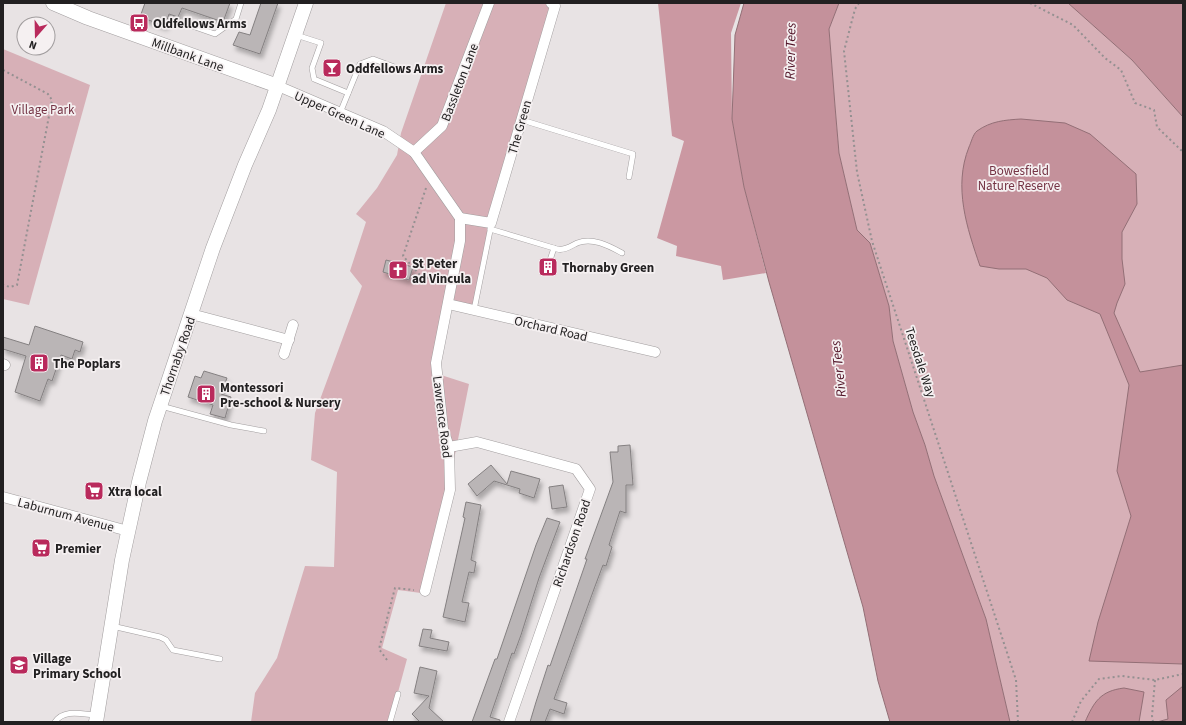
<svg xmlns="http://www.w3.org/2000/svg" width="1186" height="725" font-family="'Source Sans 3',sans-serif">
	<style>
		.green { fill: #d7b0b7 }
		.forest { fill: #cb98a2 }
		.water { fill: #c4919b; stroke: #936f76 }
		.building { fill: #bab5b6; stroke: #848081; filter: url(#shadow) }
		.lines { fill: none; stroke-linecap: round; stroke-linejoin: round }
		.lane-casing { stroke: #a29e9f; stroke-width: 6 }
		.street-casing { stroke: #a29e9f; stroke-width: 11 }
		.secondary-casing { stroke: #a29e9f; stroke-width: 15 }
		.path { stroke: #949091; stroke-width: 2; stroke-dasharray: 2 3; stroke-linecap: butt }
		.lane { stroke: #fff; stroke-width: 5 }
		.street { stroke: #fff; stroke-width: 10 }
		.secondary { stroke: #fff; stroke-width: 14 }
		.labels { text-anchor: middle; stroke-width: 3.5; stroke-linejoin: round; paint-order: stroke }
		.poi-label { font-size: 13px; font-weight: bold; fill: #222021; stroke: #f5f0f1; text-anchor: start }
		.street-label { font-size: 13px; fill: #222021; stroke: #f5f0f1 }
		.park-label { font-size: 13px; fill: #753445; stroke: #f5f0f1 }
		.water-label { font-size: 14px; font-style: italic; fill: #501226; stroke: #f5f0f1 }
	</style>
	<defs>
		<filter id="shadow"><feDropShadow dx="2.5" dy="4.5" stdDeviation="2" flood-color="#0004"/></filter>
	</defs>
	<rect width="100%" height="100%" fill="#e8e3e4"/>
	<g class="green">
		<path d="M446,3H557L494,223L476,312L451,307L439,365L441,375L469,384L448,490L421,593L398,590L382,648L407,659L390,722H251L255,693L277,658L305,566L334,567L337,472L311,460L315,413L362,286L350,271L366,222L356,214L377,188L397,155L401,133Z"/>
		<path d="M839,3H1068L1132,60L1183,117V722H1010L986,619L934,476L925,445L913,412L893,341L889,306L870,243L857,230L839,153L835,106L829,29Z"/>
		<path d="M3,49L90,85L29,305L3,299Z"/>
	</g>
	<path class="forest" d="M658,3H741L731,33L732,119L744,187L766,273L723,280L721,266L676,256L677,246L657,238L684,141L672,136Z"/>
	<g class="water">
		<path d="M744,3H839L829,29L835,106L839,153L857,230L870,243L889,306L893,341L913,412L925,445L934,476L986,619L1010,722H890L878,681L863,607L769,282L744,187L732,119L735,35Z"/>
		<path d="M1068,3H1183V117L1132,60Z"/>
		<path d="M1021,119L1065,123L1090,134L1136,174L1137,204L1122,232V259L1125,284L1117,303L1114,313L1140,372L1183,365V664L1089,661L1098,622L1131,516L1117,471L1129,385L1100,314L1067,300L1047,278L1026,269H999L980,266C967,228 953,187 969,147C971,143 973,134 977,131C991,121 1005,120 1021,119Z"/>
		<path d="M1183,686V722H1157L1168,719L1166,700Z"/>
		<path d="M1124,688L1144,692L1139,722H1085C1094,702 1100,691 1124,688Z"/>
	</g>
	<g class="building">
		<path d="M145,3H230L223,22L182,8L178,17L169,14L165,26L140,17Z"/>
		<path d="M261,3H278L260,54L233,45L239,32L250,35Z"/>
		<path d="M386,260L413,267L409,280L383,272Z"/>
		<path d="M35,326L83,342L80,352L75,350L72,359L61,355L52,381L48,379L40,401L15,392L26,356L3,349V337L29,345Z"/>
		<path d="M204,371L227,378L221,394L231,397L225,418L210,414L213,405L188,397L195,376L201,378Z"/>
		<path d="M630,445L633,485H626V513L620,511L609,545L612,547L606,566L603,565L594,589L554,699L567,703L564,714L550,709L545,722H530L536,702L548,665L550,666L587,559H585L613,482L610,452H618V446Z"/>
		<path d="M491,465L507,484L511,471L540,479L534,498L519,493L520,489L494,481L477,496L468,484Z"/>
		<path d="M563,485L567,507L552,509L549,487Z"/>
		<path d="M466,502L481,505L471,560L476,562L474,573L469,572L462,602L469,603L465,622L443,617L465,518L463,517Z"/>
		<path d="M547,518L560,522L539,578L521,635L514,654L512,653L490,717L500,720V722H472L495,659H497L536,545Z"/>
		<path d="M423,629L432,630L430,638L449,642L447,651L419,646Z"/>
		<path d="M420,667L437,671L429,708L444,722H420L412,714L429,696L414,693Z"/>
	</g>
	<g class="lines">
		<g class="lane-casing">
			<g id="lane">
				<path d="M192,26L215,34L236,19L241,3"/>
				<path d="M296,35L321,43L312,68L314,79L348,93"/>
				<path d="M340,113L360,64L373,59L400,69"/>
				<path d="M522,120L633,154L629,177"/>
				<path d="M490,229L557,249C564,251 571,246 577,243C593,237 609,246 622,253"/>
				<path d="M549,263L554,248"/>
				<path d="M474,310L491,226"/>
				<path d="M161,406L231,425L264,431"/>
				<path d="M112,626L160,637L166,640L173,650L220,659"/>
				<path d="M55,722C64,709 81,714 96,715"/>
				<path d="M390,722L398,694"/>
			</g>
		</g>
		<g class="street-casing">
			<g id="street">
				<path d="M278,86L383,131L414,152L460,218"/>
				<path d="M414,152L442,126L489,3"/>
				<path d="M460,218L491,223L555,6L551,3"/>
				<path d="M448,304L655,352"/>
				<path d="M191,314L289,340"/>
				<path d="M284,354L293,325"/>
				<path d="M3,364L5,365"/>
				<path d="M449,447L477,442L576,469L590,489L509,722"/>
				<path d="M3,497L128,531"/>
				<path d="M425,591L450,490L449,447L443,429L436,363L460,241V218"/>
			</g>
		</g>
		<g class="secondary-casing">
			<g id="secondary">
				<path d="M53,3L88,18L278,86"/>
				<path d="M96,722L122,560L139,482L155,421L213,248L245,165L269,110L306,3"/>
			</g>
		</g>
		<g class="path">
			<path d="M859,3L855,9L844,51L857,172L872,241L1016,680L1018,722"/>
			<path d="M1030,3L1073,25L1105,58L1121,70L1135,103L1154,110L1157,127L1183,152"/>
			<path d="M3,70L48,94L52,100L17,285L10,287L3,285"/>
			<path d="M426,188L403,256L420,275L441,282"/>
			<path d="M387,660L379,649L395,588L414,590"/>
			<path d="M1072,722L1081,701L1099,679L1122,676L1155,680L1183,674"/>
			<path d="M1153,722L1152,716L1155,680"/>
		</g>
		<use href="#lane" class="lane"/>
		<use href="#street" class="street"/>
		<use href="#secondary" class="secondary"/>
	</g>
	<defs>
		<g id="bus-square" transform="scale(1)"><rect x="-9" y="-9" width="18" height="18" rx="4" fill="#b92a5c" stroke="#f5f0f1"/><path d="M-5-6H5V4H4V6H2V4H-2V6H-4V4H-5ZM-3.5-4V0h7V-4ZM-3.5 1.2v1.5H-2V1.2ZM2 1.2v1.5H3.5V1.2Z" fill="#fff"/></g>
		<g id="bar-square" transform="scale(1)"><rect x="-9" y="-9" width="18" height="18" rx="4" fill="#b92a5c" stroke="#f5f0f1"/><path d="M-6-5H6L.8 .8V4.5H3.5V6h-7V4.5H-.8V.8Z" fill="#fff"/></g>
		<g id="building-square" transform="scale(1)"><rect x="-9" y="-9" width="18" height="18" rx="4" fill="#b92a5c" stroke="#f5f0f1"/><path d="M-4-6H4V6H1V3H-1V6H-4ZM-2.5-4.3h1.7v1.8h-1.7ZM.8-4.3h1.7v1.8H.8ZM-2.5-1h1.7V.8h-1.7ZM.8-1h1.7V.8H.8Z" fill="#fff"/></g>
		<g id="church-square" transform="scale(1)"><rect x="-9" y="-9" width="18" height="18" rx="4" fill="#b92a5c" stroke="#f5f0f1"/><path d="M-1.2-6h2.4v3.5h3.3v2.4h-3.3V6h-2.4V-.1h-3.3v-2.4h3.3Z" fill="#fff"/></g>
		<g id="supermarket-square" transform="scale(1)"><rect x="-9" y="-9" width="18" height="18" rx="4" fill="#b92a5c" stroke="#f5f0f1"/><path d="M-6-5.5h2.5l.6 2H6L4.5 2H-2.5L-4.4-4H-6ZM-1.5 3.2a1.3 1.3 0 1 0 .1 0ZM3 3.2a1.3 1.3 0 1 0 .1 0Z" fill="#fff"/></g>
		<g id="school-square" transform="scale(1)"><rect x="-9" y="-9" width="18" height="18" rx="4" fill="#b92a5c" stroke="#f5f0f1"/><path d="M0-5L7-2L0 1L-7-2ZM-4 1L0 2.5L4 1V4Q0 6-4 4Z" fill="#fff"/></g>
	</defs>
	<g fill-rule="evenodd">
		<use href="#bus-square" x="139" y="23"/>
		<use href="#bar-square" x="332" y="68"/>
		<use href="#building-square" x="548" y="267"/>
		<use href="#church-square" x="398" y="270"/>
		<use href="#building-square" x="39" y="363"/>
		<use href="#building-square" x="206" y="394"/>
		<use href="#supermarket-square" x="94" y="491"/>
		<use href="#supermarket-square" x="41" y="548"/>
		<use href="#school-square" x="19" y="665"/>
	</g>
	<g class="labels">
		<g class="poi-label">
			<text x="153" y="28">Oldfellows Arms</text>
			<text x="346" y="73">Oddfellows Arms</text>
			<text x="412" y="268">St Peter<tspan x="412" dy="15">ad Vincula</tspan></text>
			<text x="562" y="272">Thornaby Green</text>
			<text x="53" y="368">The Poplars</text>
			<text x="220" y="392">Montessori<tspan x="220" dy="15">Pre-school &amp; Nursery</tspan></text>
			<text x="108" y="496">Xtra local</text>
			<text x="55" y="553">Premier</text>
			<text x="33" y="663">Village<tspan x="33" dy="15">Primary School</tspan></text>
		</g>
		<g class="street-label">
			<text transform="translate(188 54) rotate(20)" y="5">Millbank Lane</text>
			<text transform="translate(459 82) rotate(-69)" y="5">Bassleton Lane</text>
			<text transform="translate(340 114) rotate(24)" y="5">Upper Green Lane</text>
			<text transform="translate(519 127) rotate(-74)" y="5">The Green</text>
			<text transform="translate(551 328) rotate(13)" y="5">Orchard Road</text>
			<text transform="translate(177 356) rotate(-71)" y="5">Thornaby Road</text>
			<text transform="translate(921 362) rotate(72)" y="5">Teesdale Way</text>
			<text transform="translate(443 417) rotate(83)" y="5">Lawrence Road</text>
			<text transform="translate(66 514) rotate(15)" y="5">Laburnum Avenue</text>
			<text transform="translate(571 543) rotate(-71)" y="5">Richardson Road</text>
		</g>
		<g class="park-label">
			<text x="43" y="114">Village Park</text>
			<text x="1019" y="175">Bowesfield<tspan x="1019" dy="15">Nature Reserve</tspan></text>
		</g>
		<g class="water-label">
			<text transform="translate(790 51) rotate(-89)" y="5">River Tees</text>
			<text transform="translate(838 369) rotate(-96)" y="5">River Tees</text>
		</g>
	</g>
	<rect width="1186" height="725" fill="none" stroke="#222021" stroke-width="8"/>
	<g transform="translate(36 36) rotate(200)"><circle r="19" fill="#f5f0f1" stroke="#a19d9e"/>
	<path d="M0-3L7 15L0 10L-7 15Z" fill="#b92a5c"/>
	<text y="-6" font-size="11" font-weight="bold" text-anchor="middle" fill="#222021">N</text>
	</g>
</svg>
